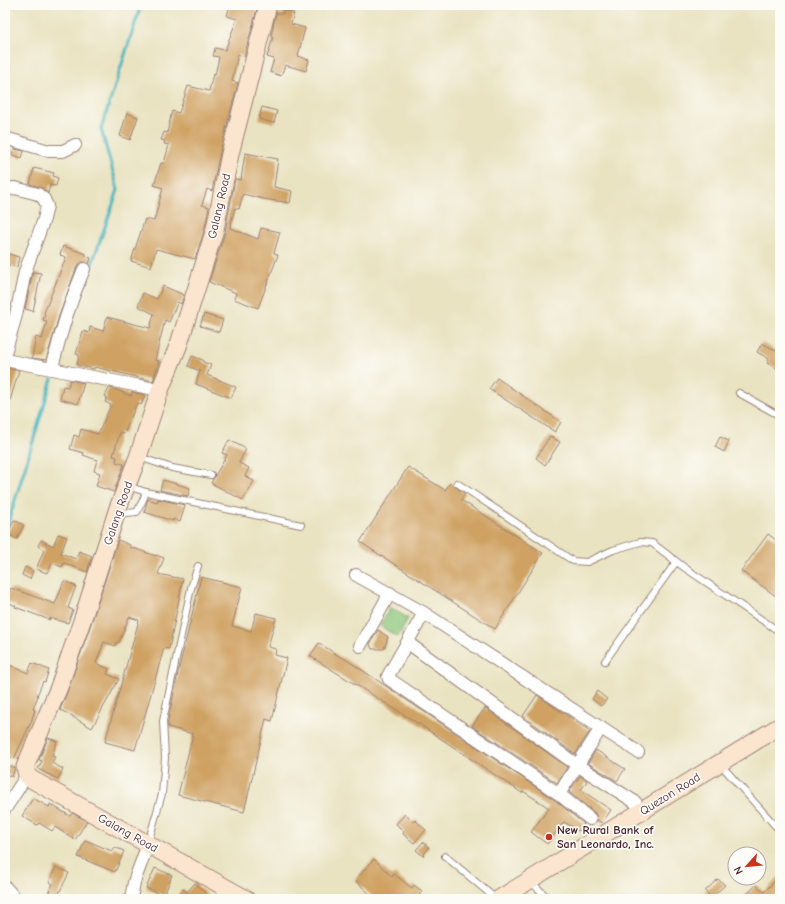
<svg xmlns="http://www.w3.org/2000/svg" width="785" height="904" font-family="'Comic Neue',sans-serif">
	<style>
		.green { fill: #8cc77c; stroke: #6b7354 }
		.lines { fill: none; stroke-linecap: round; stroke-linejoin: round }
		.stream { stroke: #42b2bc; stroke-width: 3 }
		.building { fill: #cfa162 }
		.lane-casing { stroke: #9a8176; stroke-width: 8 }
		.street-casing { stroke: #9a8176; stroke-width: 14 }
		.secondary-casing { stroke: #9a8176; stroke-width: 19 }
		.lane { stroke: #fff; stroke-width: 6 }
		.street { stroke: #fff; stroke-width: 12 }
		.secondary { stroke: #fce5cf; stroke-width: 17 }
		.poi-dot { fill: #c8321e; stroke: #fdfcf7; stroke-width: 1.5 }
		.labels { text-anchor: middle; stroke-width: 3.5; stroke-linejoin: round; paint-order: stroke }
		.street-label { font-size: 12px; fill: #4a1f2b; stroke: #fdfcf7 }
		.poi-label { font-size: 12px; font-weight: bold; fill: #4a1f2b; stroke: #fdfcf7; text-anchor: start }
	</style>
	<rect width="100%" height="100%" fill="#fdfcf7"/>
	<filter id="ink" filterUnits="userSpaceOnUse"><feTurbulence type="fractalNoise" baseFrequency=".025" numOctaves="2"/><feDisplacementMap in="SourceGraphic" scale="8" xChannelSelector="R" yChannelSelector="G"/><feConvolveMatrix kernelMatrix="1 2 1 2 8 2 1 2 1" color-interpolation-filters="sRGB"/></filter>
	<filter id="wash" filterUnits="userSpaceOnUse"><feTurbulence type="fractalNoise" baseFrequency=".012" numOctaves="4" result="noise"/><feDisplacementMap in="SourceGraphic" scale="16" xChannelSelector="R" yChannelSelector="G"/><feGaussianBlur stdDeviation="0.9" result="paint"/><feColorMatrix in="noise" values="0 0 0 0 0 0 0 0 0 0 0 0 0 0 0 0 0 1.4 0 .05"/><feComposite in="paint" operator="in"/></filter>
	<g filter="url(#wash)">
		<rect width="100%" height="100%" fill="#eae3c2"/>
		<path class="green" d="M390,608L408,618L398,637L380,626Z"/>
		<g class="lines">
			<g class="stream">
				<path d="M89,272L118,190L101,129L141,5"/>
				<path d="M70,324L87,277"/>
				<path d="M5,533L52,379"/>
			</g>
		</g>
		<g id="blocks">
			<g class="building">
				<path d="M230,5H258L244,57L238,54L232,81L238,83L220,152L212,191L207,189L202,205L209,207L205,227L195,259L156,249L151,267L131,261L145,219L154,221L163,188L154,185L161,163H164L169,145L164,144L165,141L161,140L164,132L167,133L172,111L179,113L188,86L209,91L213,74L215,75L219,57L213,56L215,48L225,50L237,19L227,16Z"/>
				<path d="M283,10L294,13L291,24L305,28L298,56L309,60L306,71L285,65L281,76L270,72L274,59L267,57L273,37L271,36L276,13L283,14Z"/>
				<path d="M262,107L277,111L274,123L259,119Z"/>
				<path d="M127,113L138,117L130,140L120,136Z"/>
				<path d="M14,149L24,151L22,158L12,155Z"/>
				<path d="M245,153L278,159L274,187L292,191L290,203L263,199L243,194L239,209L235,208L230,228L258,239L261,228L280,232L274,253L278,255L258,308L234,299L236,293L209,282L225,232L235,179L241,180Z"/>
				<path d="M34,168L54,173L53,176L58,178L56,186L50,185L48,193L40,187L30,184Z"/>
				<path d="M63,246L86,254V256L91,258L89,264L83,262L77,266L59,316L46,360L32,358L36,337L42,339L47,321L43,320L45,314L44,313L66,257L60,255Z"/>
				<path d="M5,253L19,257L17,267L5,264Z"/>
				<path d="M33,272L41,273L33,311L25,309Z"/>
				<path d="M163,286L184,295L181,304L178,302L169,322L165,320L155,360L159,361L153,381L95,367L94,369L77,365L79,355L76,354L83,331L89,333L90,327L103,331L107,317L150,328L154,314L138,306L143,293L157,299Z"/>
				<path d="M204,314L223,320L219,332L200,326Z"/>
				<path d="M762,343L780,353V370L767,363L769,359L757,352Z"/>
				<path d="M192,356L203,360V362L211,365L207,375L236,387L231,398L196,384L200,371L188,366Z"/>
				<path d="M5,368L19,370L7,411H5Z"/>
				<path d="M497,378L561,422L555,432L489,389Z"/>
				<path d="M70,380L84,383L78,404L60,399L63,386L68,387Z"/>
				<path d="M109,388L114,389L131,396L132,392L145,395L141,405L137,403L124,434L120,432L113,456L117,457L116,462L124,464L114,492L96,486L100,473L94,471L97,460L83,455L84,453L70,449L74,435L79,437L81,429L98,434L111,405L105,402L107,397L105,396Z"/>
				<path d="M550,436L560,442L545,465L536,458Z"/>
				<path d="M720,437L729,441L724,452L715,447Z"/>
				<path d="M229,440L246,449L239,463L249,468L245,476L254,481L243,500L211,483L227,455L222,453Z"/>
				<path d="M408,467L445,490L450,483L465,494L461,500L543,553L495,629L360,542Z"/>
				<path d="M163,480L190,488L188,496L160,490Z"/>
				<path d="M148,499L157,502L158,499L185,505L180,522L173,519V521L144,512Z"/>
				<path d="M14,520L24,525L17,539L7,534Z"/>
				<path d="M58,534L67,537L61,553L76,559L79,551L92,556L87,572L64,563L62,567L52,563L47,573L36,569L44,550L38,546L41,540L53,546Z"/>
				<path d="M768,534L780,543V599L741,571Z"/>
				<path d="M118,540L130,545V547L156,556V555L164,558L158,574L183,579L169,649L164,648L135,750L105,742L139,620L129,617L119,643L117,642L115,646L104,642L96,663L109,669L107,674L119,679L92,728L73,717V716L60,710L68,690L92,621Z"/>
				<path d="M25,567L33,571L30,579L22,575Z"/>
				<path d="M201,577L242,587L232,626L251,631L256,613L276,618L268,647L276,649L275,655L287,658L272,721L266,719L244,812L178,795L193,734L168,727V721L178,673Z"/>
				<path d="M64,581L76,586L68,608L73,610L68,623L50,618V620L15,607L16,606L5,601L11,588L55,604Z"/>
				<path d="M378,630L388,637L384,649H372L370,644Z"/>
				<path d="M319,643L342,658V657L365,672L555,800L584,824L579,831L564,822L547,844L531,832L549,808L523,791L522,793L422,726L310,656Z"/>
				<path d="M5,663L28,673L32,663L49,670L45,682L43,681L37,696H38L33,709L35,710L31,722L14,759L5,755Z"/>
				<path d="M597,691L607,699L601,706L592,699Z"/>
				<path d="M537,695L590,731L575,754L523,716Z"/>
				<path d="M485,708L567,767L557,783L472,726Z"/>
				<path d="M48,738L57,741L52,756L55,757L52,763L63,769L58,779L38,769L42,761L39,760Z"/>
				<path d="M596,750L625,769L617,781L588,763Z"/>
				<path d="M8,765L15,768L12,777L5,774Z"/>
				<path d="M580,776L587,781L581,790L611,810L602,823L597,820L595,813L569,792Z"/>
				<path d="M33,798L49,807L50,804L70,816L72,813L87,821L75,840L55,827L52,831L39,823L37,825L22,816Z"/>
				<path d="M405,814L413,822L415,820L426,830L414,843L403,834L404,832L396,824Z"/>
				<path d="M85,840L112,851L114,847L124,851L115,872L78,857Z"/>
				<path d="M423,842L429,847L423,856L416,850Z"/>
				<path d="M374,859L392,877L394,874L412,888L414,885L422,891L419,894L426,899H375L355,880Z"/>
				<path d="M56,867L69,873L56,899H45L53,884L49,882Z"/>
				<path d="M155,868L172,875L164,896L146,888Z"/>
				<path d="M780,876V899H742L756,885L764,892Z"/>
				<path d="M718,879L725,885L711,898L705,891Z"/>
				<path d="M195,883L211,899H175L183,889L187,892Z"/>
			</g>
		</g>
	</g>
	<g filter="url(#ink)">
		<use href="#blocks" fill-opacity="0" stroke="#9a8176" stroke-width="1"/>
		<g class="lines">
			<g class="lane-casing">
				<g id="lane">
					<path d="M739,393L780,416"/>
					<path d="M139,457L172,468L211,475"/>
					<path d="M457,483L573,561L587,562L613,550L640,542L652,543L685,568L780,632"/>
					<path d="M127,486L146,492L301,525"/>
					<path d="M119,509L127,513L137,512L143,500L146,492"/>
					<path d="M605,661L676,562"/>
					<path d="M721,765L780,831"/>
					<path d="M148,843L162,794L165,758L163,721L191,588L198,566"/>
					<path d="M445,856L496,899"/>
					<path d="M531,882L549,899"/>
				</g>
			</g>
			<g class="street-casing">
				<g id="street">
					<path d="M5,138L49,151H63L75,145"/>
					<path d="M5,192L9,189L15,188L38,194L44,199L47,206L44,219L25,272L16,315L5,353"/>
					<path d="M5,360L160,390"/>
					<path d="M52,368C60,334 70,302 84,269"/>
					<path d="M356,575L424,613L638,752"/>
					<path d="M424,613L388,676L389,679L559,794L590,819"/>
					<path d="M408,643L577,765L635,802L642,812"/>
					<path d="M360,646L390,593"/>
					<path d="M559,794L601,728"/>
					<path d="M5,809L27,775"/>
					<path d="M5,887L16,899"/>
					<path d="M131,899L134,882L148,844"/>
				</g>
			</g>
			<g class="secondary-casing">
				<g id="secondary">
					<path d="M246,899L31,779L27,775L25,767L59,687L83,618L118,508L138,457L160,390L179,344L215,229L230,154L268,5"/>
					<path d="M499,899L780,726"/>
				</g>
			</g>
			<use href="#lane" class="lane"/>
			<use href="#street" class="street"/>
			<use href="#secondary" class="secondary"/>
		</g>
	</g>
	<circle class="poi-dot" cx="549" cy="837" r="4"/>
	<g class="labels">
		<g class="street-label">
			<text transform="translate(219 206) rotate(-77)" y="4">Galang Road</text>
			<text transform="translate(118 513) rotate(-71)" y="4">Galang Road</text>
			<text transform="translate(670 794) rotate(-32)" y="4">Quezon Road</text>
			<text transform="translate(128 833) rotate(29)" y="4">Galang Road</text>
		</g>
		<g class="poi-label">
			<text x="557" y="834">New Rural Bank of<tspan x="557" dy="14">San Leonardo, Inc.</tspan></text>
		</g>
	</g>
	<rect width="785" height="904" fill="none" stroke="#fdfcf7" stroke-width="20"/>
	<g transform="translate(747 866) rotate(243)"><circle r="19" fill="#fdfcf7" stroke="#b5a4a5"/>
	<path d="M0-3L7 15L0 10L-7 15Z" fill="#c8321e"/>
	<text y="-6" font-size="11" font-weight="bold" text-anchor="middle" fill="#4a1f2b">N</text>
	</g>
</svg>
